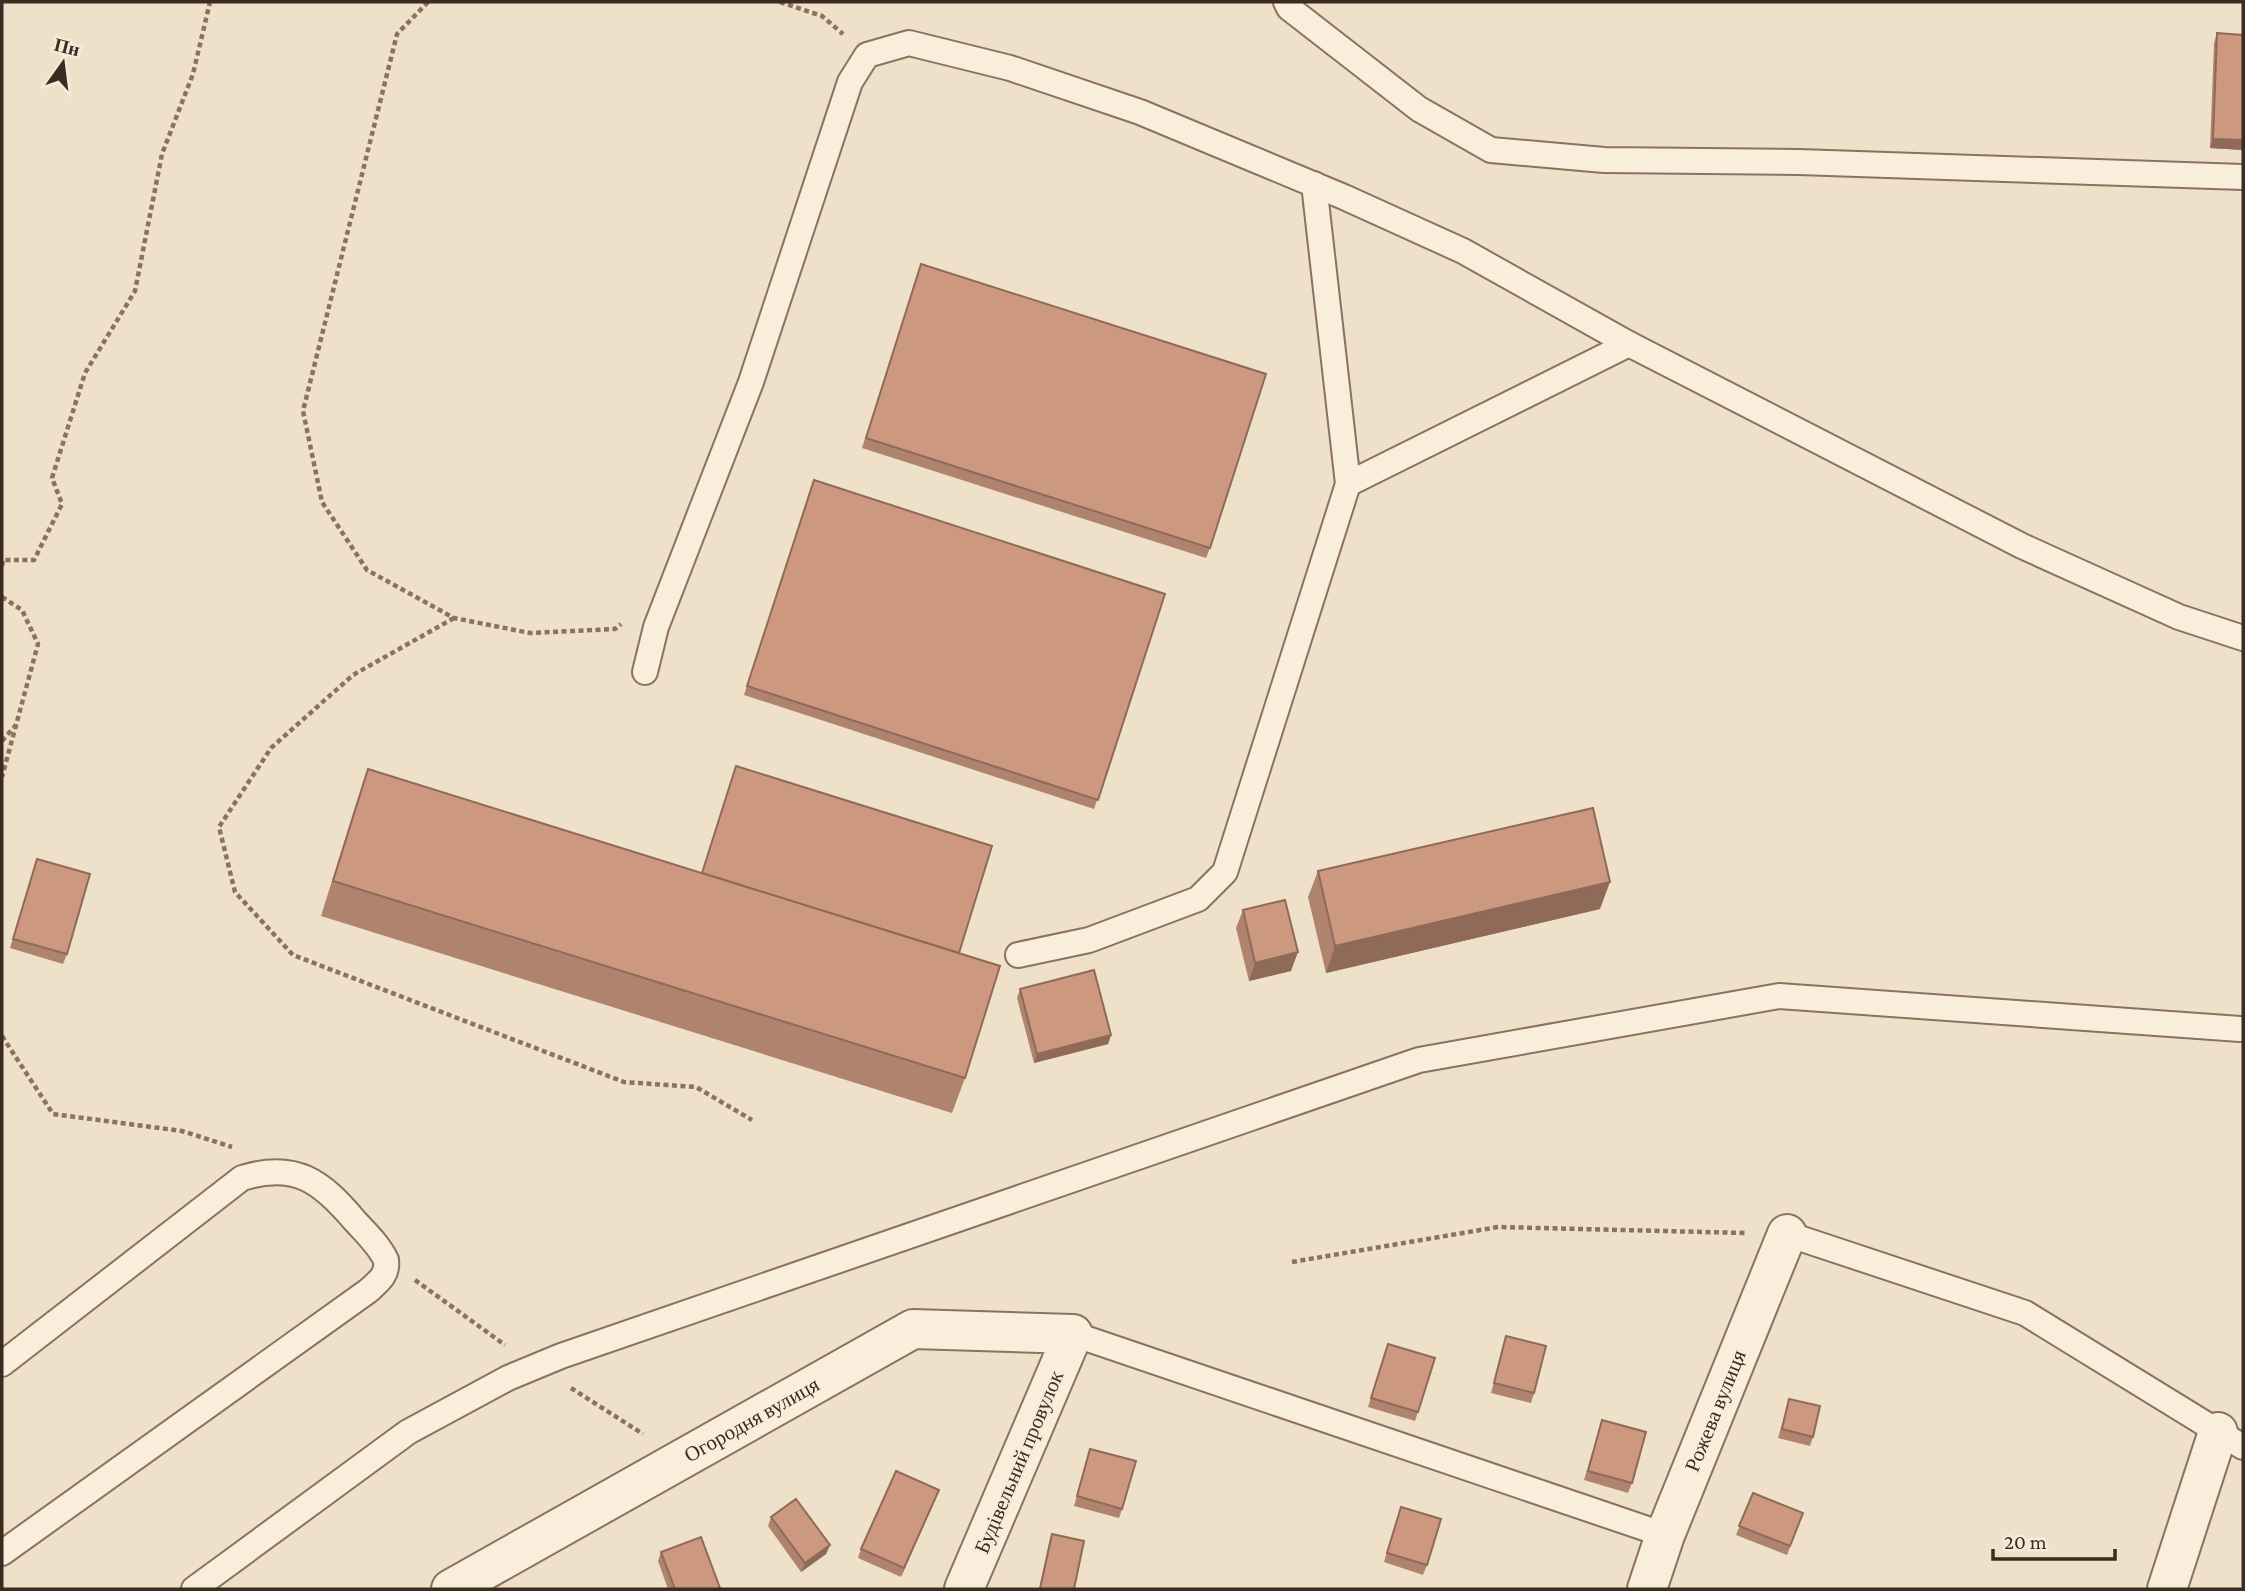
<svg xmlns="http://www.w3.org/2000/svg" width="2245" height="1591" font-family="'Crimson Pro',serif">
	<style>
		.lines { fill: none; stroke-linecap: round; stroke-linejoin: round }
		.lane-casing { stroke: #8b725d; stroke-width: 28 }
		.street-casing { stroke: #8b725d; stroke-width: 42 }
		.path { stroke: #8b725d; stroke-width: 4.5; stroke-dasharray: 5 3.5; stroke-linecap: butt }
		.lane { stroke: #f9eedc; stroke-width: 24 }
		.street { stroke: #f9eedc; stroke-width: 38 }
		.wall { fill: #af836d }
		.shaded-wall { fill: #8f6a59 }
		.building { fill: #cc987f; stroke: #8f6a59; stroke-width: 2 }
		.labels { text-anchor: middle; stroke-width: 5; stroke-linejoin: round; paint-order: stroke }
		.street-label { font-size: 21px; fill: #3b2b21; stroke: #f6ebd8 }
	</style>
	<rect width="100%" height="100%" fill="#eee0c9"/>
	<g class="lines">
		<g class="lane-casing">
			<g id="lane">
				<path d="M1286,2L1289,8L1419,109L1491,150L1604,160L1799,162L2243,177"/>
				<path d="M1314,184L1348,484L1629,344"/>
				<path d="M645,672L656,627L751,382L850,82L867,55L909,43L1010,68L1140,112L1344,197L1463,251L1629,344L2022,546L2179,617L2243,638"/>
				<path d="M1018,955L1089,940L1198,899L1225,872L1348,484"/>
				<path d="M1787,1234L2025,1313L2243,1447"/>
				<path d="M1073,1334L1665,1535"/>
				<path d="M2,1364L242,1178C296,1161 322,1182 355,1221C366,1233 379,1245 386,1260C388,1275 379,1281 368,1291L2,1553"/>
				<path d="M194,1589L408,1432L508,1378L561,1356L1419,1060L1779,996L2240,1029"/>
			</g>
		</g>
		<g class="street-casing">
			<g id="street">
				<path id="s1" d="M451,1589L913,1329L1073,1334L964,1589"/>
				<path id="s2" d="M1647,1589L1665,1535L1787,1234"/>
				<path d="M2167,1589L2218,1432"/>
			</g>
		</g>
		<g class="path">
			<path d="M428,2L397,34L303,411L322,502L367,570L454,618L530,633L615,629L621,624"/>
			<path d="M780,2L822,16L843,34"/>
			<path d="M2,566L3,560H34L62,504L52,478L85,373L135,291L162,154L193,74L210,2"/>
			<path d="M2,597L22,610L38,644L2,777"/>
			<path d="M454,618L353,675L271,748L219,827L235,892L293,955L624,1082L696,1087L752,1120"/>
			<path d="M2,741L16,725"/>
			<path d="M2,1036L53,1114L182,1131L232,1147"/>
			<path d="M1292,1262L1498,1227L1746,1233"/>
			<path d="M415,1280L505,1345"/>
			<path d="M571,1388L643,1434"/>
		</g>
		<use href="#lane" class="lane"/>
		<use href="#street" class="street"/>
	</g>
	<g class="wall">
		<path d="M2217,33L2243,35V150L2210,148L2214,43Z"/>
		<path d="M918,273L1210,548L1206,558L862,448Z"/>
		<path d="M814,480L1165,594L1094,809L744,695Z"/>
		<path d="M368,769L959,953L965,1078L952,1113L321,916L356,804Z"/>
		<path d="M37,859L67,954L63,964L10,948Z"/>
		<path d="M1318,871L1600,909L1326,973L1308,897Z"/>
		<path d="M1243,910L1291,971L1249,981L1236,928Z"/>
		<path d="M1020,989L1111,1035L1108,1044L1034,1063L1017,998Z"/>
		<path d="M1506,1336L1534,1393L1531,1403L1491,1393Z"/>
		<path d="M1388,1344L1418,1412L1415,1421L1368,1407Z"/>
		<path d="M1789,1399L1813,1437L1810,1446L1778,1438Z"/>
		<path d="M1602,1420L1632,1483L1628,1493L1584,1480Z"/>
		<path d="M1090,1449L1122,1509L1119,1518L1074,1506Z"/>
		<path d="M939,1490L901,1577L858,1558L861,1549Z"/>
		<path d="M1753,1493L1803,1513L1787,1555L1736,1535Z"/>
		<path d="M1398,1516L1427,1565L1423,1575L1384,1562Z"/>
		<path d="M771,1517L830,1545L826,1554L801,1572L768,1526Z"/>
		<path d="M1052,1534L1074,1589H1039L1049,1543Z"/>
		<path d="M661,1552L720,1588L719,1589H668L658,1561Z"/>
	</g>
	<g class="shaded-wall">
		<path d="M2213,139L2243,140V150L2210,148Z"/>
		<path d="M1610,882L1600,909L1326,973L1335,946Z"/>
		<path d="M1298,952L1291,971L1249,981L1255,963Z"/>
		<path d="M1111,1035L1108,1044L1034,1063L1037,1054Z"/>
		<path d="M939,1490L935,1499L901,1577L904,1568Z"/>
		<path d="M830,1545L826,1554L801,1572L805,1563Z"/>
	</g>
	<g class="building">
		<path d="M2217,33L2243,35V140L2213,139Z"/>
		<path d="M921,264L1266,374L1210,548L866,438Z"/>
		<path d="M814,480L1165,594L1098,800L747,686Z"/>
		<path d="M736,766L992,846L959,953L702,873Z"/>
		<path d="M368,769L1000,966L965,1078L333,881Z"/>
		<path d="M1593,808L1610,882L1335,946L1318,871Z"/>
		<path d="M37,859L90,874L67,954L13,939Z"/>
		<path d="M1285,900L1298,952L1255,963L1243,910Z"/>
		<path d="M1094,970L1111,1035L1037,1054L1020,989Z"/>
		<path d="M1506,1336L1546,1346L1534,1393L1494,1383Z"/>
		<path d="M1388,1344L1435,1358L1418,1412L1371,1398Z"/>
		<path d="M1789,1399L1820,1406L1813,1437L1782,1429Z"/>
		<path d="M1602,1420L1646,1432L1632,1483L1588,1471Z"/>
		<path d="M1090,1449L1136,1461L1122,1509L1077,1496Z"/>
		<path d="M896,1471L939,1490L904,1568L861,1549Z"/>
		<path d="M1753,1493L1803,1513L1790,1546L1739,1526Z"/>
		<path d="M796,1499L830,1545L805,1563L771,1517Z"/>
		<path d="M1401,1507L1441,1519L1427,1565L1387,1553Z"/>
		<path d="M1052,1534L1084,1541L1074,1589H1040Z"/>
		<path d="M701,1537L720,1588L716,1589H675L661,1552Z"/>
	</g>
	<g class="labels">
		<g class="street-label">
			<text dy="7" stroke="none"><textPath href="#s2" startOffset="191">Рожева вулиця</textPath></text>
			<text dy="7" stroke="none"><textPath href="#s1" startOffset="345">Огородня вулиця</textPath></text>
			<text transform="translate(1019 1462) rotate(-67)" y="7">Будівельний провулок</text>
		</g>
	</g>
	<rect width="2245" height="1591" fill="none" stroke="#3b2b21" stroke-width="7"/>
	<g transform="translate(63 63) rotate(14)" stroke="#f6ebd8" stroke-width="5" paint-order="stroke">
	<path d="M0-5L12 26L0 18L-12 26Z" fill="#3b2b21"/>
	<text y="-10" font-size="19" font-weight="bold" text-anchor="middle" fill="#3b2b21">Пн</text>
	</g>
	<path d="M1993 1549v10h122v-10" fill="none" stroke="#3b2b21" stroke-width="3.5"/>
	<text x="2004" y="1549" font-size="21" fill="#3b2b21" stroke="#f6ebd8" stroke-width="5" paint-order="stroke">20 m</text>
</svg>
